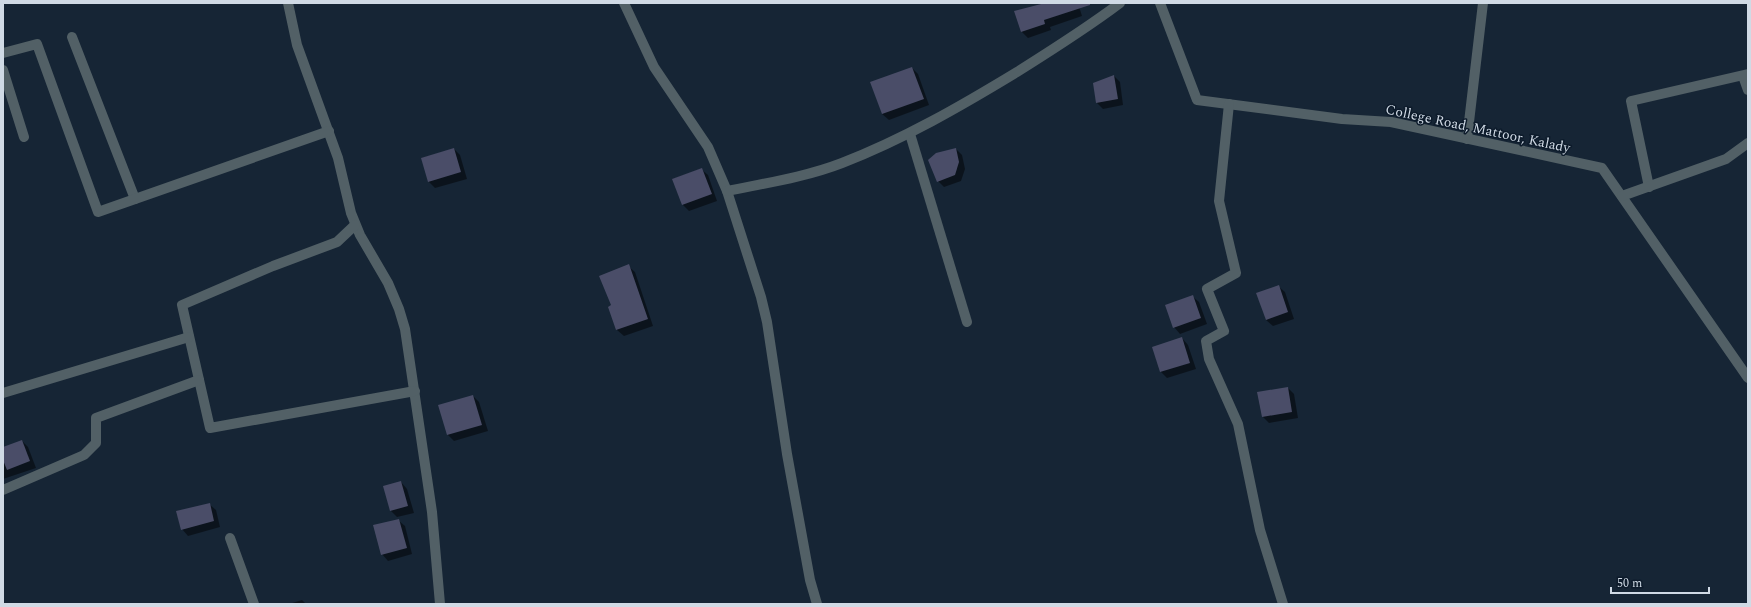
<svg xmlns="http://www.w3.org/2000/svg" width="1751" height="607" font-family="Spectral,serif">
	<style>
		.shadow { fill: #0007 }
		.building { fill: #4a4d68 }
		.lines { fill: none; stroke-linecap: round; stroke-linejoin: round }
		.minor { stroke: #526066; stroke-width: 10 }
		.labels { text-anchor: middle; stroke-width: 3; stroke-linejoin: round; paint-order: stroke }
		.street-label { font-size: 14px; fill: #d0dae5; stroke: #0d1b2b }
	</style>
	<rect width="100%" height="100%" fill="#162535"/>
	<g class="shadow">
		<path d="M1049,3H1078L1082,16L1050,27L1051,30L1028,38L1021,31Z"/>
		<path d="M912,68L918,74L929,105L889,120L882,114Z"/>
		<path d="M1114,76L1120,82L1123,105L1103,109L1097,103Z"/>
		<path d="M454,149L460,155L467,179L435,188L429,182L422,158Z"/>
		<path d="M956,149L962,155L965,169L961,181L944,187L938,181Z"/>
		<path d="M701,169L708,175L717,201L689,211L683,205L673,179Z"/>
		<path d="M628,266L635,272L653,326L624,336L617,330L609,307L613,306Z"/>
		<path d="M1278,286L1285,292L1294,319L1273,326L1266,320Z"/>
		<path d="M1192,296L1199,302L1207,324L1180,334L1174,327Z"/>
		<path d="M1182,338L1188,345L1196,369L1167,378L1161,372L1153,348Z"/>
		<path d="M1288,388L1294,394L1298,418L1269,423L1263,417Z"/>
		<path d="M473,396L479,402L488,431L454,441L448,435L440,406Z"/>
		<path d="M22,441L28,447L36,468L3,479V448Z"/>
		<path d="M401,482L407,489L414,513L397,517L391,511L385,487Z"/>
		<path d="M209,504L216,510L220,527L188,536L182,529Z"/>
		<path d="M398,520L405,526L412,554L388,561L382,554Z"/>
		<path d="M302,600L306,604H289Z"/>
	</g>
	<g class="building">
		<path d="M1045,3H1090V5L1044,20L1045,24L1021,32L1014,11Z"/>
		<path d="M912,67L924,99L882,114L870,82Z"/>
		<path d="M1114,75L1118,99L1096,103L1093,83Z"/>
		<path d="M454,148L461,172L428,182L421,158Z"/>
		<path d="M956,148L959,162L955,175L937,182L928,160L936,153Z"/>
		<path d="M702,168L712,194L682,205L672,179Z"/>
		<path d="M629,264L648,319L616,330L608,307L611,305L599,276Z"/>
		<path d="M1279,285L1288,312L1266,320L1256,293Z"/>
		<path d="M1193,295L1201,318L1173,328L1165,305Z"/>
		<path d="M1182,337L1190,363L1160,372L1152,347Z"/>
		<path d="M1288,387L1292,412L1262,417L1257,392Z"/>
		<path d="M473,395L482,425L447,435L438,405Z"/>
		<path d="M22,440L30,461L7,470L3,460V447Z"/>
		<path d="M401,481L408,506L390,511L383,486Z"/>
		<path d="M210,503L214,521L181,530L176,511Z"/>
		<path d="M399,519L407,548L381,555L373,525Z"/>
	</g>
	<g class="lines">
		<g class="minor">
			<path d="M288,3L297,45L338,158L351,213L360,235L388,283L399,309L405,329L432,512L440,604"/>
			<path d="M624,3L654,67L708,147L727,191L761,297L767,322L787,454L810,580L817,604"/>
			<path d="M1160,3L1197,100L1342,119L1391,122L1602,168L1748,378"/>
			<path d="M72,37L135,199"/>
			<path d="M3,53L37,44L98,212L329,131"/>
			<path d="M3,70L24,137"/>
			<path d="M1743,76L1748,90"/>
			<path d="M1229,104L1219,201L1236,273L1207,289L1224,331L1206,341L1209,359L1238,424L1260,530L1283,604"/>
			<path d="M910,134L967,322"/>
			<path d="M1467,139L1483,3"/>
			<path d="M1649,187L1631,101L1748,74"/>
			<path d="M727,191C766,183 806,177 842,163C904,139 961,106 1017,72C1052,50 1087,28 1120,3"/>
			<path d="M1622,196L1726,159L1748,143"/>
			<path d="M355,225L337,242L273,266L182,305L210,428L415,391"/>
			<path d="M3,393L189,337"/>
			<path d="M3,490L84,455L96,443V418L199,380"/>
			<path d="M230,538L254,604"/>
		</g>
	</g>
	<g class="labels">
		<g class="street-label">
			<text transform="translate(1478 128) rotate(12)" y="5">College Road, Mattoor, Kalady</text>
		</g>
	</g>
	<rect width="1751" height="607" fill="none" stroke="#d0dae5" stroke-width="8"/>
	<path d="M1611 587v6h98v-6" fill="none" stroke="#d0dae5" stroke-width="2"/>
	<text x="1617" y="587" font-size="12" fill="#d0dae5" stroke="#0d1b2b" stroke-width="3" paint-order="stroke">50 m</text>
</svg>
